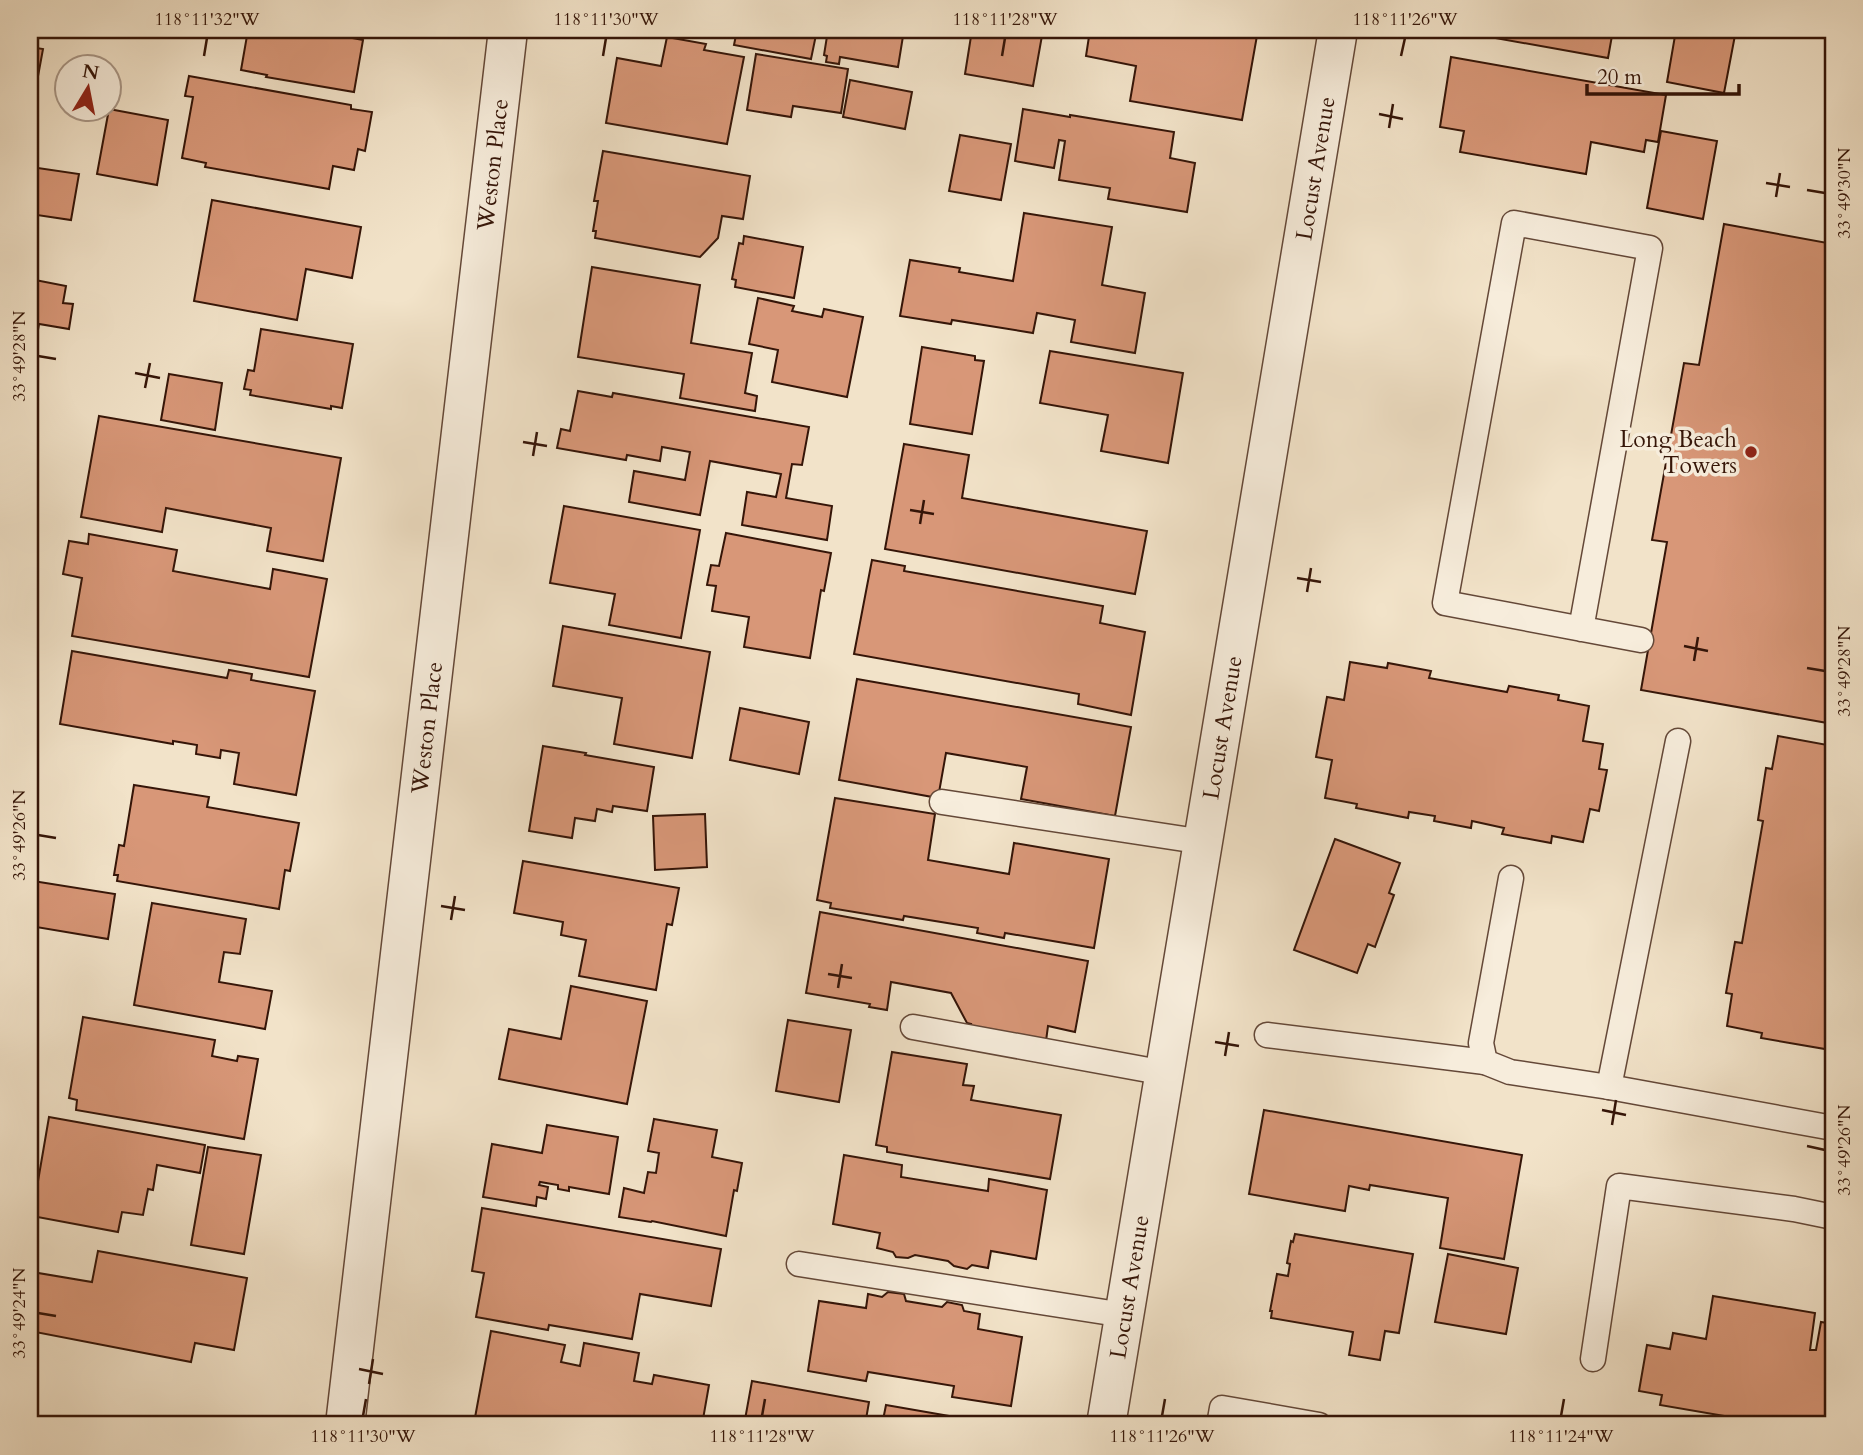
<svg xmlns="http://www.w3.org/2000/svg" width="1863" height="1455" font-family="Cardo,serif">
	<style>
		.building { fill: #d89778; stroke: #351508; stroke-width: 2 }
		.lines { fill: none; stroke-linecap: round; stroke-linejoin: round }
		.service-casing { stroke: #644838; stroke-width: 27 }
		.minor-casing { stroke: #644838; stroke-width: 41 }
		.service { stroke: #f7eddc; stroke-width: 24 }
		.minor { stroke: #f7eddc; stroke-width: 38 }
		.ticks { fill: none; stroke: #351508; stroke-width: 2.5 }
		.poi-dot { fill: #8f2418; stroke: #f7eddc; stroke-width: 2.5 }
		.labels { text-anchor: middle; stroke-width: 7; stroke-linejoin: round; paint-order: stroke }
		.street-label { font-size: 23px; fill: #351508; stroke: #f7eddc }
		.poi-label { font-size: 23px; fill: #351508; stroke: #f7eddc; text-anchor: end }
		.neatline { fill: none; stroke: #351508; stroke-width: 2.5 }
		.ticks-label { font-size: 18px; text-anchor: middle; fill: #351508 }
	</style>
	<rect width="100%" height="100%" fill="#f2e3c9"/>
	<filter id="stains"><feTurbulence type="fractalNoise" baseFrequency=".00286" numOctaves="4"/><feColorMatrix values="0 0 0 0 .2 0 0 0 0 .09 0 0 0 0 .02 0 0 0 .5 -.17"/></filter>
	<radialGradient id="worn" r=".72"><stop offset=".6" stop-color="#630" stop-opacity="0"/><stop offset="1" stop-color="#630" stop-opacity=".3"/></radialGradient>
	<g class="building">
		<path d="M248,30H336V35L363,40L354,92L266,77L267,75L241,70Z"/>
		<path d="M737,30H817L811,59L734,45Z"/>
		<path d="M828,30H904L898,67L840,57L839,64L826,62L827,56L824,55Z"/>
		<path d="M972,30H1043L1033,86L965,74Z"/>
		<path d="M1090,30H1258L1242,120L1130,101L1136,66L1086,56Z"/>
		<path d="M1486,30H1613L1608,58L1484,36Z"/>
		<path d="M1676,30H1736L1724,93L1667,82Z"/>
		<path d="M667,37L706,44L704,50L744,57L727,144L606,123L617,58L661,66Z"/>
		<path d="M30,47L43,49L34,98H30Z"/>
		<path d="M756,54L848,69L841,113L793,106L791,117L747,110Z"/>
		<path d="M1451,57L1666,95L1658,142L1646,140L1644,152L1591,142L1586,174L1460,152L1464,131L1440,127Z"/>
		<path d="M189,76L351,105V109L372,112L365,151L358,149L354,170L333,166L329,189L205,167L206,163L182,158L193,97L185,96Z"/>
		<path d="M850,80L912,92L905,129L843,117Z"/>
		<path d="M109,109L168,120L157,185L97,174Z"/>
		<path d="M1023,109L1070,117V115L1174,132L1170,158L1195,163L1187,212L1108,199L1110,188L1059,180L1065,141L1059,140L1054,168L1015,161Z"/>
		<path d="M1661,131L1717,141L1703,219L1647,208Z"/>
		<path d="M960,135L1011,144L1001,200L949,191Z"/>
		<path d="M603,151L750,176L743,219L722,216L718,238L700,257L595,238L596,231H593L598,201H594Z"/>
		<path d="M31,167L79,174L71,220L30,214Z"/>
		<path d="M212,200L361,227L352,278L306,269L297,320L194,301Z"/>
		<path d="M1024,213L1112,227L1102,285L1145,293L1135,353L1071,342L1075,320L1037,313L1033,333L952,320L951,324L900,316L910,260L960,268L959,272L1013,281Z"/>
		<path d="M1724,224L1833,244V724L1641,690L1667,542L1652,540L1684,363L1699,365Z"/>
		<path d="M744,236L803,247L794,298L735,287L736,280L732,279L739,243L743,244Z"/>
		<path d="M592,267L700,285L691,343L752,353L745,393L757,396L755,411L680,398L684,374L578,357Z"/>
		<path d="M30,279L66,286L63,303L73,304L69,329L39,324L30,376Z"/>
		<path d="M758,298L794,306L792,311L822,317L824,309L863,317L847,397L772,382L778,350L749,344Z"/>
		<path d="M261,329L353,344L342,408L331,406V409L250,395L251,390L244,389L248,370L254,371Z"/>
		<path d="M922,347L975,356V360L984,361L972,434L910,424Z"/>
		<path d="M1050,351L1183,373L1168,463L1101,451L1108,415L1040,403Z"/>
		<path d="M169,374L222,383L215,430L161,420Z"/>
		<path d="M578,391L612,397L613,393L809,427L802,465L792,464L786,498L832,506L827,540L742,525L747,492L776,497L781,474L710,461L700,515L629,502L634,471L685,480L690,452L662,447L660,461L627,455L626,460L557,448L561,429L570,431Z"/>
		<path d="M99,416L341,458L323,561L267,551L271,528L166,508L162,532L81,517Z"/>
		<path d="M904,444L969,455L962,498L1147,531L1135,594L885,549Z"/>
		<path d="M564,506L700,530L681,638L609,625L615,594L550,583Z"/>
		<path d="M726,533L831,553L824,591L821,590L810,658L744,647L749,617L712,611L716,586L707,585L711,565L719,566Z"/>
		<path d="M89,534L177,550L173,571L270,589L273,569L327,579L309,677L72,636L82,578L63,574L69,541L88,544Z"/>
		<path d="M872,560L905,566L904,571L1103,606L1100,623L1145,632L1131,715L1078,704L1079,694L854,654Z"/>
		<path d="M563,626L710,652L692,758L614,744L622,698L553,686Z"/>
		<path d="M72,651L227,678L229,670L252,674L251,680L315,691L296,795L234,784L239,753L221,750L220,758L196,754L197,745L173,741V744L60,724Z"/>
		<path d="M1350,662L1387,668L1388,663L1431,671L1429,678L1507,692L1509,686L1559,695L1558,700L1589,706L1583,741L1603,744L1599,769L1607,770L1599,811L1590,809L1583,842L1552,836L1551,843L1502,834L1504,828L1472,821L1471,828L1434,821L1435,816L1409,812L1408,818L1356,808L1357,804L1325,798L1332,760L1316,757L1327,697L1344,700Z"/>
		<path d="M857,679L1131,727L1115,816L1021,799L1027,767L946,753L938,798L839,780Z"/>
		<path d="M740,708L809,722L799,774L730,760Z"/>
		<path d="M1778,736L1833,746V1045L1826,1044L1825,1049L1761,1038L1762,1033L1727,1026L1732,994L1726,993L1735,942L1742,943L1763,821L1758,820L1766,768L1772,769Z"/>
		<path d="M543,746L586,753L585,755L654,767L647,811L613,806L612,812L597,809L595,821L575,818L572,838L529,831Z"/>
		<path d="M134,785L209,797L207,807L299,823L290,871L285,870L279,909L117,881L118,875H114L119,845L124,846Z"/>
		<path d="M835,798L935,814L928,860L1009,874L1014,843L1109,859L1094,948L1005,933L1004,938L977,933L978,928L904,916L903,920L830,908L831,903L817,900Z"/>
		<path d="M705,814L707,867L655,870L653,816Z"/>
		<path d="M1335,839L1400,863L1389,893L1394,895L1375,947L1368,944L1357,973L1294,950Z"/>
		<path d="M523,861L679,888L672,925L667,924L656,990L579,976L586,940L561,935L563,922L514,913Z"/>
		<path d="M33,881L115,894L108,939L30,926V903Z"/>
		<path d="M152,903L246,919L240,954L224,952L219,982L272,991L265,1029L134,1005Z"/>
		<path d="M820,912L1088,961L1075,1032L1048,1026L1046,1041L970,1027L971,1024L967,1023L951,993L891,982L887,1010L869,1007L870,1004L806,993Z"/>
		<path d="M571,986L647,1001L627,1104L499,1079L509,1029L561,1039Z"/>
		<path d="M83,1017L215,1040L212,1056L237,1061L238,1056L258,1059L244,1139L76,1110L77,1100L69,1098Z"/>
		<path d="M788,1020L851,1030L839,1102L776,1091Z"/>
		<path d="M892,1052L967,1064L963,1085L974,1086L971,1100L1061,1115L1050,1179L887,1152V1147L876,1145Z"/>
		<path d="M1264,1110L1522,1155L1504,1259L1440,1248L1448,1198L1370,1185L1369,1190L1349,1186L1345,1211L1249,1194Z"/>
		<path d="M49,1117L205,1145L200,1173L157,1165L153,1190L148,1189L143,1215L122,1212L118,1232L32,1216Z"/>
		<path d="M654,1119L717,1130L712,1157L742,1163L737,1191L734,1190L726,1236L652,1221L651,1222L619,1217L624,1188L644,1193L648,1172L656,1173L659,1153L648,1151Z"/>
		<path d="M547,1125L618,1137L609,1194L569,1187V1191L558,1189V1185L540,1182L539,1185L548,1187L546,1199L537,1197L536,1206L483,1197L492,1144L542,1153Z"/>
		<path d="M208,1147L261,1155L244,1254L191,1245Z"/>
		<path d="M844,1155L902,1165L901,1177L988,1191L989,1179L1047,1190L1036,1259L991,1251L988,1268L972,1265L967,1269L954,1266L948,1261L915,1255L908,1258L896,1257L893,1252L877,1248L880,1233L833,1224Z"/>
		<path d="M482,1208L721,1249L711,1306L640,1294L632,1339L549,1325L548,1330L476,1317L484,1273L472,1271Z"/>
		<path d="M1295,1234L1413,1254L1399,1333L1385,1331L1380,1360L1349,1355L1353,1332L1271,1318L1272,1311H1270L1277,1274L1288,1276L1290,1264L1287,1263L1291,1241L1293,1242Z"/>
		<path d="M98,1251L247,1278L234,1350L195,1343L191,1362L30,1331V1317L38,1273L92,1282Z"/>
		<path d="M1448,1254L1518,1268L1506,1334L1435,1322Z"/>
		<path d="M888,1292L904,1294L906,1301L942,1307L947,1302L962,1305L964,1311L980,1314L978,1329L1022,1337L1011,1406L952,1397L954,1386L868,1372L866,1381L808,1371L819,1301L866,1308L868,1294L882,1297Z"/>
		<path d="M1713,1296L1815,1313L1810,1350H1816L1821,1322L1833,1324V1425H1777L1660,1405L1662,1395L1639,1391L1647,1345L1670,1349L1673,1333L1706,1339Z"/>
		<path d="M491,1331L565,1345L561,1362L580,1366L584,1343L639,1353L634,1381L652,1384L654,1375L709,1385L702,1425H542L521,1421L520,1425H488L474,1423Z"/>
		<path d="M752,1381L869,1402L865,1425H744Z"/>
		<path d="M886,1405L1001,1425H882Z"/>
		<path d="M1660,1417L1704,1425H1658Z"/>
	</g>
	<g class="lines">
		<g class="service-casing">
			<g id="service">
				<path d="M1581,629L1650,248L1514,223L1445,603L1641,640"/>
				<path d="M1678,741L1609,1087L1833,1128"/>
				<path d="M942,802L1204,842"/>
				<path d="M1511,878L1481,1043L1485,1062L1510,1072L1609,1087"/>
				<path d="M913,1027L1165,1073"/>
				<path d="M1267,1035L1485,1062"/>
				<path d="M799,1264L1124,1315"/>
				<path d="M1593,1359L1619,1186L1794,1209L1833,1217"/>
				<path d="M1219,1425L1222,1408L1319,1425"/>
			</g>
		</g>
		<g class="minor-casing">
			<g id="minor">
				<path id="s1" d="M345,1425L508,30"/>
				<path id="s2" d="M1106,1425L1338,30"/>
			</g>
		</g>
		<use href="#service" class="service"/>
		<use href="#minor" class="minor"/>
	</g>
	<path class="ticks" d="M204,56L207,38M603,56L606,38M1002,56L1005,38M1401,56L1405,38M1379,114L1403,119M1389,128L1393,104M1766,183L1790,187M1807,190L1825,193M1776,197L1780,173M38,356L56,359M135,373L160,378M145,388L150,363M523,442L547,446M533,456L537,432M910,510L934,514M920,524L924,500M1297,578L1321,582M1307,592L1311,568M1684,646L1708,651M1694,661L1698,637M1807,668L1825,671M38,835L56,838M441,906L465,910M451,920L455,896M828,974L852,978M838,988L842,964M1215,1042L1239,1046M1225,1056L1229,1032M1602,1110L1626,1115M1612,1125L1616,1100M1807,1146L1825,1150M38,1313L56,1316M359,1369L383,1374M369,1384L373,1359M363,1416L366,1399M762,1416L765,1399M1162,1416L1165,1399M1561,1416L1564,1399"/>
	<circle class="poi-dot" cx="1751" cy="452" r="7"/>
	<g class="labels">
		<g class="street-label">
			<text dy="8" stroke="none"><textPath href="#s1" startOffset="1269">Weston Place</textPath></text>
			<text dy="8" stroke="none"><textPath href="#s2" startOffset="1274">Locust Avenue</textPath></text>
			<text dy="8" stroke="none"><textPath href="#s1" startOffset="702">Weston Place</textPath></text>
			<text dy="8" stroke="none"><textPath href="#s2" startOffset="707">Locust Avenue</textPath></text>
			<text dy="8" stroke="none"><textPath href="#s2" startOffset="140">Locust Avenue</textPath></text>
		</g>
		<g class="poi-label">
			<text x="1737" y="447">Long Beach<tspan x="1737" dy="26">Towers</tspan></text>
		</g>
	</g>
	<rect width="1863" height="1455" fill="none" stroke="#f2e3c9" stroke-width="77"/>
	<g transform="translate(88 88) rotate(10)"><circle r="33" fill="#f7eddc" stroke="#a99787" stroke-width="2"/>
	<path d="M0-5L12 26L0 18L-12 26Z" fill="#8f2418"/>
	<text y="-10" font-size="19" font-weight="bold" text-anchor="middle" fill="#351508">N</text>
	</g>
	<path d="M1587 84v10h152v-10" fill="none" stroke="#351508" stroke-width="3.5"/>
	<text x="1597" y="84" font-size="21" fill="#351508" stroke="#f7eddc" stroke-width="5" paint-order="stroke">20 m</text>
	<rect x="38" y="38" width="1787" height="1378" class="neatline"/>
	<g class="ticks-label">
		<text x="207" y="25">118°11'32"W</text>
		<text x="606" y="25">118°11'30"W</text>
		<text x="1005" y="25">118°11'28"W</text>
		<text x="1405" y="25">118°11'26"W</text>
		<text transform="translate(1844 193) rotate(-90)" y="6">33°49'30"N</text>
		<text transform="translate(19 356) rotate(-90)" y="6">33°49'28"N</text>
		<text transform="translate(1844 671) rotate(-90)" y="6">33°49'28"N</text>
		<text transform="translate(19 835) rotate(-90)" y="6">33°49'26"N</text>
		<text transform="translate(1844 1150) rotate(-90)" y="6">33°49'26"N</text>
		<text transform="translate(19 1313) rotate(-90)" y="6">33°49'24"N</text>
		<text x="363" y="1442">118°11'30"W</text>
		<text x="762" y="1442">118°11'28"W</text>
		<text x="1162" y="1442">118°11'26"W</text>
		<text x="1561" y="1442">118°11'24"W</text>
	</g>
	<rect width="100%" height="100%" filter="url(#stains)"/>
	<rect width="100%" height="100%" fill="url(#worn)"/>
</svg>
